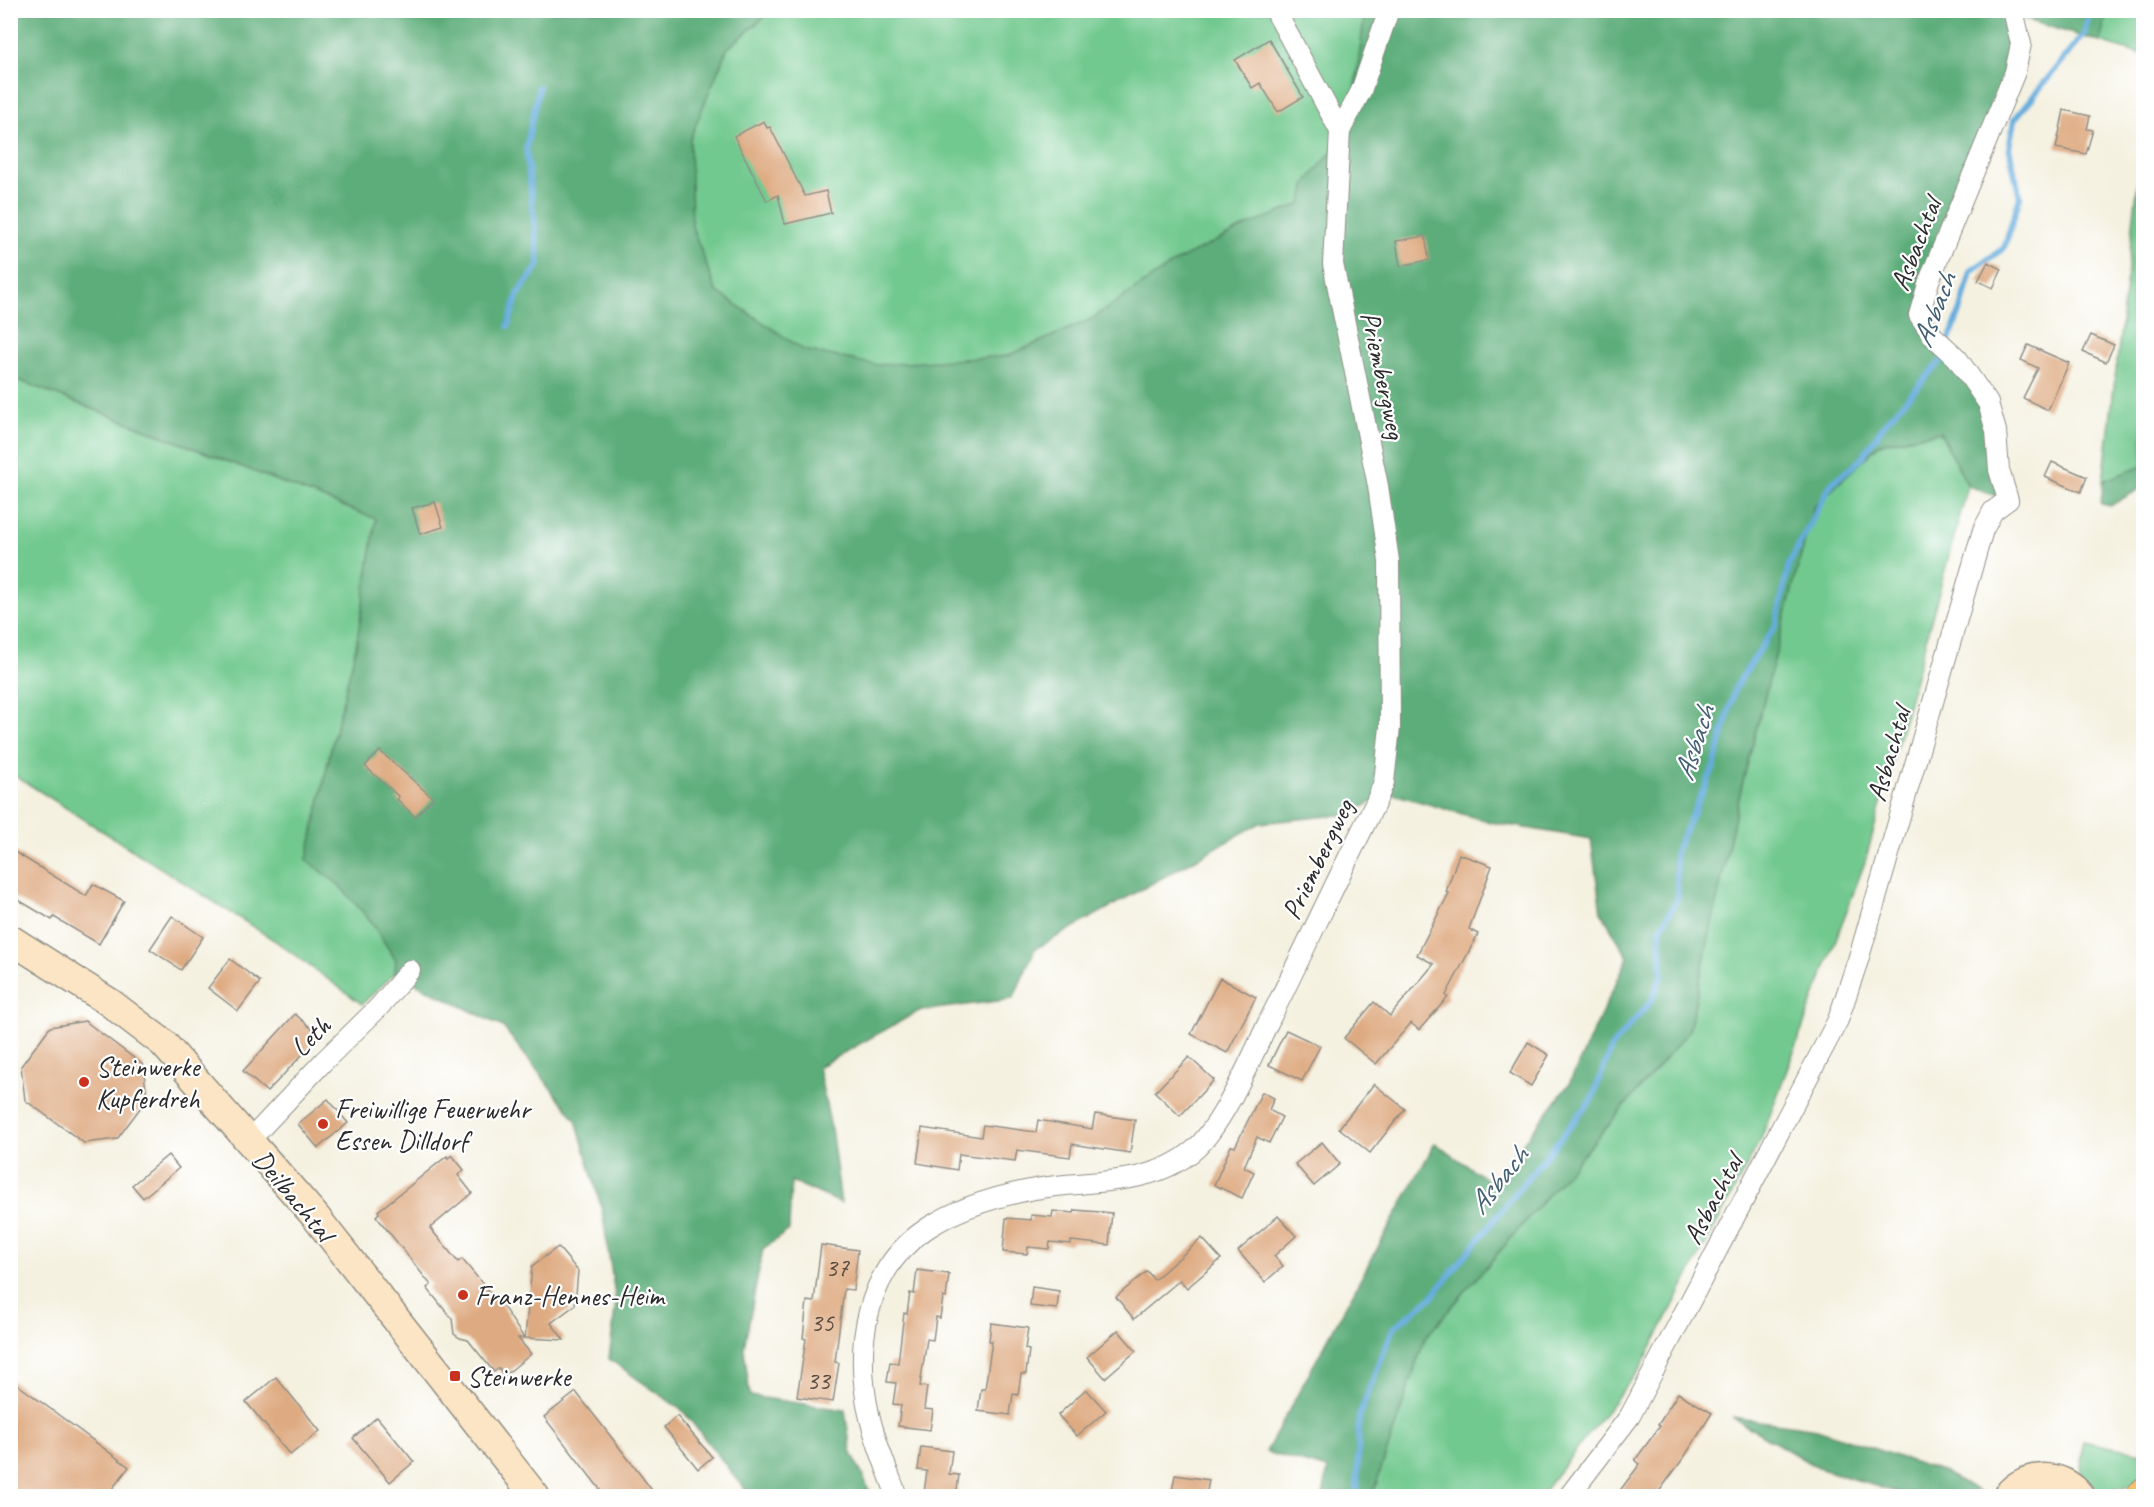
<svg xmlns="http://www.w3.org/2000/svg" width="2154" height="1507" font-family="Caveat,sans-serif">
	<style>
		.green { fill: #72c98f; stroke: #4e7a5d; stroke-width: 1.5 }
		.forest { fill: #5dad7a; stroke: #446c52; stroke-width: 1.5 }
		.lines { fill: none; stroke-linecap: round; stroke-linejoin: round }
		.stream { stroke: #66addd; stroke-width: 6 }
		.building { fill: #deaa81 }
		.street-casing { stroke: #908e86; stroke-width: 22 }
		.secondary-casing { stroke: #908e86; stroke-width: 31 }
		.highway-casing { stroke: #908e86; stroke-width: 35 }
		.street { stroke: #fff; stroke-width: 20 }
		.secondary { stroke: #fce5c4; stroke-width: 28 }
		.highway { stroke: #f8bf6c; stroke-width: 33 }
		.poi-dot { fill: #c8321e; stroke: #fff; stroke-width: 2 }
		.labels { text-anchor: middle; stroke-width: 4.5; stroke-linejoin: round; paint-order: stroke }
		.number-label { font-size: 26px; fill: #584b40 }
		.street-label { font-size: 28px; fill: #2b2b2b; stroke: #fff }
		.poi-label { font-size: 28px; fill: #2b2b2b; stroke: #fff; text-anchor: start }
		.water-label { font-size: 30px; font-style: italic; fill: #435f72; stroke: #fff }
	</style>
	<rect width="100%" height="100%" fill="#fff"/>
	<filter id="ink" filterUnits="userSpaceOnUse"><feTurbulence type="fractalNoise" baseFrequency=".0167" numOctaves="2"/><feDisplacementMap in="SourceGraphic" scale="12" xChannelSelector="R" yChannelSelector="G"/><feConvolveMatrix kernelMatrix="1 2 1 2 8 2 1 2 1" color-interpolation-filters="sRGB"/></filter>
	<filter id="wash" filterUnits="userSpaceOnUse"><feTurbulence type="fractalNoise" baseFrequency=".008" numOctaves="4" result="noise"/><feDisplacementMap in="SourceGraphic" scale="24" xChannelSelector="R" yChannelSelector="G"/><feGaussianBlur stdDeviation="1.35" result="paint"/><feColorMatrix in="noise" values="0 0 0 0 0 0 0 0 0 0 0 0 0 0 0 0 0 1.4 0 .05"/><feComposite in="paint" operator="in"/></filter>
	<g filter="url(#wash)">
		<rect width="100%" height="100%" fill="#f4f1e0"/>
		<g class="green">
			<path d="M772,11H1365L1350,129L1307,183L1302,204L1242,228L1092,319L1007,356L877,366L804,350L716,291L691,224L689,139L727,49Z"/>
			<path d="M2015,11H2143V55L2017,17Z"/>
			<path d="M2143,139V466L2103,481Z"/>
			<path d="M10,377L376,519L356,647L330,753L307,860L338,884L370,920L396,960L395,973L362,1004L274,940L11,773Z"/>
			<path d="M1940,432L1968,486L1865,862L1761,1139L1641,1367L1540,1496H1372L1425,1338L1689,1031L1739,797L1813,508L1880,444Z"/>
			<path d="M2082,1441L2143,1453V1483L2102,1492L2081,1475Z"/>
		</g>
		<g class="forest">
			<path d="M2043,10L2107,11L2100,42L2031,21Z"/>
			<path d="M10,11H771L727,49L690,139L692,226L716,291L804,350L877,365L1008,356L1091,319L1175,262L1244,227L1301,204L1306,183L1350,129L1365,11H2007L2016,43L1916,314L1975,388L2002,498L1968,486L1940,432L1880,443L1813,508L1739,797L1689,1031L1425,1338L1372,1496H1323L1328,1469L1266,1452L1435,1143L1492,1183L1569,1084L1628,957L1601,912L1591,839L1490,822L1390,793L1349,814L1260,823L1035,949L1013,999L919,1011L818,1067L831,1128L841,1203L791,1181L789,1230L763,1249L744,1348L750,1396L845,1410L851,1451L872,1496H750L683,1411L609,1359L616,1302L602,1210L576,1120L503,1027L395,973L396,960L370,920L338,884L307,860L330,753L356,647L376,519L11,377Z"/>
			<path d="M2143,466V487L2110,506L2101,504L2103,481Z"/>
			<path d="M1732,1417L1817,1429L1945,1473L1986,1495L1907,1496L1818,1468Z"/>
		</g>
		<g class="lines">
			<g class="stream">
				<path d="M508,326L518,294L539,265L526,149L539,87"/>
				<path d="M1357,1496L1359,1416L1393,1328L1431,1298L1592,1099L1612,1046L1651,1001L1662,975L1660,929L1678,898L1675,852L1714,767L1735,688L1776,625L1789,564L1831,484L1861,459L1885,423L1941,361L1961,309L1971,271L2004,248L2020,197L2009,148L2014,120L2084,34L2090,10"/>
			</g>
		</g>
		<g id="blocks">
			<g class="building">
				<path d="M1269,39L1303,97L1278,112L1260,83L1252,88L1235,60Z"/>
				<path d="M2064,110L2090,116L2087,129L2093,130L2086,154L2056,148Z"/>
				<path d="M764,121L767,128L770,127L805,196L826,191L831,213L785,224L778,195L767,201L734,136Z"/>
				<path d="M1425,236L1429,260L1400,266L1396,241Z"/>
				<path d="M1988,262L2002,269L1993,288L1978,281Z"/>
				<path d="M2091,335L2114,345L2106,362L2083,352Z"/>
				<path d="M2028,345L2069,363L2048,410L2023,398L2038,368L2021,360Z"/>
				<path d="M2052,462L2087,477L2081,492L2045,477Z"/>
				<path d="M435,502L443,527L420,534L412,508Z"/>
				<path d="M380,751L433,798L415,817L397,799L399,797L365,766Z"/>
				<path d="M10,849L86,896L93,884L124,901L99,944L54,917L52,920L10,895Z"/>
				<path d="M1459,854L1492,866L1469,929L1478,934L1446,995L1448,997L1419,1030L1411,1023L1376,1064L1344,1038L1374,1002L1390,1016L1434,964L1417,955L1449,893L1446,892Z"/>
				<path d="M172,916L203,937L181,970L150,949Z"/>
				<path d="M230,959L260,982L238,1011L208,988Z"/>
				<path d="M1220,978L1256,997L1227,1053L1191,1034Z"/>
				<path d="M295,1014L320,1036L267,1092L243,1071Z"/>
				<path d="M85,1021L143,1065L147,1099L117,1139L84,1143L25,1100L21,1066L50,1027Z"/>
				<path d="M1286,1030L1320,1046L1302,1081L1269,1065Z"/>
				<path d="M1528,1042L1549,1055L1531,1086L1510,1073Z"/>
				<path d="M1189,1057L1214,1080L1180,1116L1155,1092Z"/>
				<path d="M1374,1084L1405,1109L1370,1153L1339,1128Z"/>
				<path d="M1262,1092L1274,1098L1269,1110L1282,1117L1269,1143L1257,1137L1244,1167L1254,1172L1242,1198L1214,1185L1231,1146L1235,1147Z"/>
				<path d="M328,1099L348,1123L318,1148L298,1124Z"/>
				<path d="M1095,1114L1135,1120L1130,1153L1072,1144L1070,1157L1017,1150L1015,1161L959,1154L957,1170L917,1163L922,1128L981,1137L983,1125L1036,1132L1038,1120L1092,1129Z"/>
				<path d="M1322,1142L1340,1164L1314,1186L1295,1164Z"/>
				<path d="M168,1155L179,1168L143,1198L132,1185Z"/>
				<path d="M452,1155L464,1170L458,1175L472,1193L430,1228L458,1262L462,1259L491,1294L498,1299L524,1338H518L531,1354L504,1376L499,1368L494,1372L468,1340L460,1338L454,1334L452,1319L427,1288L431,1285L376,1216L379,1213L378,1211L402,1192L447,1156L448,1158Z"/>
				<path d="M1075,1210L1112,1213L1109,1245L1071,1241V1244L1050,1242L1049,1249L1028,1247L1027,1254L1003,1252L1006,1218L1031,1220V1215L1052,1217L1053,1211L1074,1213Z"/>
				<path d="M1278,1216L1296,1236L1274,1256L1283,1266L1265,1282L1238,1251Z"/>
				<path d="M1202,1238L1221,1259L1187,1288L1180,1280L1134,1319L1116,1297L1147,1271L1154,1280Z"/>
				<path d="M821,1245L858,1250L853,1290L844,1289L835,1362L839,1363L833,1402L797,1397L806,1339L803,1338L807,1301L814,1302Z"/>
				<path d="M558,1247L578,1271L575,1305L551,1323L564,1340L525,1338L532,1266Z"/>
				<path d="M917,1270L949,1274L946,1298L943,1297L940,1318L936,1317L933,1340L927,1339L920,1386L927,1387L924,1409L933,1410L930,1430L898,1426L901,1405L893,1404L896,1383L887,1382L890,1362L898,1363L904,1313L907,1314L910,1293L914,1294Z"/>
				<path d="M1032,1287L1059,1291L1057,1309L1030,1306Z"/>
				<path d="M991,1323L1028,1328L1025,1349L1029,1350L1026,1374H1021L1018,1395L1013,1394L1010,1415L978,1411L981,1389H985L992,1341H989Z"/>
				<path d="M1118,1330L1136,1351L1105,1378L1087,1357Z"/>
				<path d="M276,1377L320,1431L290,1455L246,1402Z"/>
				<path d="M10,1379L129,1467L106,1497H10Z"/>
				<path d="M1086,1389L1106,1411L1077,1436L1058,1415Z"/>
				<path d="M576,1392L633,1465L657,1497H606L544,1417Z"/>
				<path d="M1678,1393L1712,1413L1685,1456L1655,1497H1615L1640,1464L1635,1460L1660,1426L1658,1425Z"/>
				<path d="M677,1416L712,1457L698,1469L664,1427Z"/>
				<path d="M377,1417L414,1462L390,1482L353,1438Z"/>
				<path d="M921,1447L952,1451L949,1474L959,1475L956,1497H933V1494L924,1493L927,1471L918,1470Z"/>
				<path d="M1175,1475L1209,1480L1206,1497H1171Z"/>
			</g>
		</g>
	</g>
	<g filter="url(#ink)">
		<use href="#blocks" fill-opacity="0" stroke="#908e86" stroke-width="1.5"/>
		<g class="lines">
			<g class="street-casing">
				<g id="street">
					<path d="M1340,131L1361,91L1389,10"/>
					<path d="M249,1141L323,1062L379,1007L410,970"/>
					<path d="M897,1496C887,1469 875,1442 869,1414C854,1347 865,1270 926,1229C957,1208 998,1196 1035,1189C1089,1179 1148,1188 1193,1151C1221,1128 1251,1059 1267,1025C1304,951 1339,875 1376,802L1384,782L1390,727L1389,561L1378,486L1333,264L1340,131L1275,10"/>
					<path d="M1569,1496L1630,1416L1838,1020L1859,957L1983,530L1993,511L2008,500L1999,470L1996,431L1988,403L1957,358L1933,336L1919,315L1929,281L2015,72L2021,44L2013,10"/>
				</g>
			</g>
			<g class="secondary-casing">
				<g id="secondary">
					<path d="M10,939L109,1002L163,1043L315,1216L535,1496"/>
					<path d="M2007,1496C2025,1472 2063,1472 2080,1496"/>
				</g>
			</g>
			<g class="highway-casing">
				<path id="highway" d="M2143,1496H2144"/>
			</g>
			<use href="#street" class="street"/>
			<use href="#secondary" class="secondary"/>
			<use href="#highway" class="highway"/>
		</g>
	</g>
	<g class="poi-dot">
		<circle cx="84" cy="1082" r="6"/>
		<circle cx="323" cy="1124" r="6"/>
		<circle cx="463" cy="1295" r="6"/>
		<rect x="449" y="1370" width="12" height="12" rx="3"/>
	</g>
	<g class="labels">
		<g class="number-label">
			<text x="837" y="1276">37</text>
			<text x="822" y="1331">35</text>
			<text x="818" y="1389">33</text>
		</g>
		<g class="street-label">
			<text transform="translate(1915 244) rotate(-69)" y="10">Asbachtal</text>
			<text transform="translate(1384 375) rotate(78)" y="10">Priembergweg</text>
			<text transform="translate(1888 754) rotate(-74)" y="10">Asbachtal</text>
			<text transform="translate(1317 859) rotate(-64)" y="10">Priembergweg</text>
			<text transform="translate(310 1036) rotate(-45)" y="10">Leth</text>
			<text transform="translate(294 1195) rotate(50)" y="10">Deilbachtal</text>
			<text transform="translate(1712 1199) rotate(-62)" y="10">Asbachtal</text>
		</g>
		<g class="poi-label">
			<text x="96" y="1076">Steinwerke<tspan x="96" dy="32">Kupferdreh</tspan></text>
			<text x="335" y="1118">Freiwillige Feuerwehr<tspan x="335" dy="32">Essen Dilldorf</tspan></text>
			<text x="475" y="1305">Franz-Hennes-Heim</text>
			<text x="467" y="1386">Steinwerke</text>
		</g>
		<g class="water-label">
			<text transform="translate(1934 310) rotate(-69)" y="10">Asbach</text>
			<text transform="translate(1694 743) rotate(-72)" y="10">Asbach</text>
			<text transform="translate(1498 1180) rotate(-51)" y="10">Asbach</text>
		</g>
	</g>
	<rect width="2154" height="1507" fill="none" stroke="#fff" stroke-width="36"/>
</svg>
